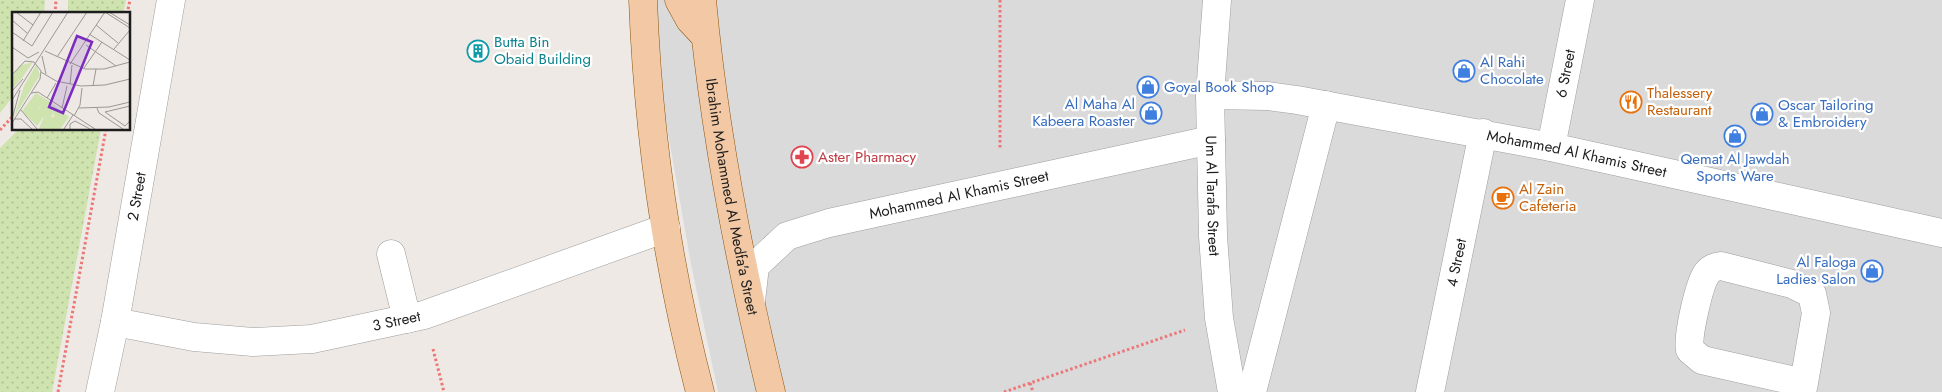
<svg xmlns="http://www.w3.org/2000/svg" width="1942" height="392" font-family="Jost,sans-serif">
	<style>
		.residential { fill: #dbdadb }
		.garden { fill: url(#garden-dots) }
		.lines { fill: none; stroke-linecap: round; stroke-linejoin: round }
		.minor-casing { stroke: #9e9e9e; stroke-width: 29 }
		.major-casing { stroke: #89530e; stroke-width: 29 }
		.path { stroke: #ed7677; stroke-width: 3; stroke-dasharray: 2.5 2.5; stroke-linecap: butt }
		.minor { stroke: #fff; stroke-width: 28 }
		.major { stroke: #f3c8a4; stroke-width: 28 }
		.labels { text-anchor: middle; stroke-width: 4.5; stroke-linejoin: round; paint-order: stroke }
		.culture-label { font-size: 15px; fill: #0d838f; stroke: #fff; text-anchor: start }
		.shop-label { font-size: 15px; fill: #366cbe; stroke: #fff; text-anchor: start }
		.street-label { font-size: 15px; fill: #1d1d1d; stroke: #fff }
		.food-label { font-size: 15px; fill: #c56008; stroke: #fff; text-anchor: start }
		.health-label { font-size: 15px; fill: #be3a42; stroke: #fff; text-anchor: start }
		.inset-road { fill: none; stroke: #9a9794; stroke-width: 1 }
		.view { fill: #7b2cbf; fill-opacity: 0.15; stroke: #7b2cbf; stroke-width: 2.5 }
		.inset-edge { fill: none; stroke: #1d1d1d; stroke-width: 2.5 }
	</style>
	<defs>
		<pattern id="garden-dots" width="8" height="8" patternUnits="userSpaceOnUse" patternTransform="scale(1.25)"><rect width="8" height="8" fill="#cee3ae"/><path d="M2 2h.1M6 6h.1" fill="none" stroke="#b0c295" stroke-width="1.8" stroke-linecap="round"/></pattern>
	</defs>
	<rect width="100%" height="100%" fill="#eee9e4"/>
	<path class="residential" d="M653,0H1942V392H718L691,264L665,116Z"/>
	<g class="garden">
		<path d="M0,0H45L44,14H14V95L0,113Z"/>
		<path d="M68,0H126L123,14H68Z"/>
		<path d="M19,129H101L52,392H0V148Z"/>
	</g>
	<g class="lines">
		<g class="minor-casing">
			<g id="minor">
				<path id="s1" d="M1217,0L1210,95L1213,236L1219,318L1232,392"/>
				<path id="s2" d="M1210,95L1268,96L1297,100L1551,147L1942,233"/>
				<path id="s3" d="M1551,147L1580,0"/>
				<path d="M391,254L407,319"/>
				<path id="s4" d="M751,301L755,266L787,236L829,223L1211,140"/>
				<path id="s5" d="M115,322L194,337L253,342L312,339L424,315L666,228"/>
				<path id="s6" d="M100,392L115,322L171,0"/>
				<path d="M1252,392L1326,105"/>
				<path id="s7" d="M1430,392L1483,133"/>
				<path d="M1802,392L1804,383L1816,313L1812,294L1792,284L1721,266C1715,267 1711,268 1707,273C1699,284 1687,337 1690,350L1702,360L1804,383"/>
			</g>
		</g>
		<g class="major-casing">
			<g id="major">
				<path d="M643,0C648,131 667,265 700,392"/>
				<path d="M679,0L690,20L705,36"/>
				<path id="s8" d="M702,0C714,132 740,264 771,392"/>
			</g>
		</g>
		<g class="path">
			<path d="M1000,0V149"/>
			<path d="M55,14L56,0"/>
			<path d="M127,14L130,0"/>
			<path d="M0,130L14,115"/>
			<path d="M433,349L444,392"/>
			<path d="M1030,383L1033,392"/>
			<path d="M58,392L106,129"/>
			<path d="M1004,392L1185,330"/>
		</g>
		<use href="#minor" class="minor"/>
		<use href="#major" class="major"/>
	</g>
	<defs>
		<g id="building-ring" transform="scale(1.125)"><circle r="9.5" fill="#fff" stroke="#0f9aa8" stroke-width="1.5"/><path d="M-4-6H4V6H1V3H-1V6H-4ZM-2.5-4.3h1.7v1.8h-1.7ZM.8-4.3h1.7v1.8H.8ZM-2.5-1h1.7V.8h-1.7ZM.8-1h1.7V.8H.8Z" fill="#0f9aa8"/></g>
		<g id="shop-ring" transform="scale(1.125)"><circle r="9.5" fill="#fff" stroke="#3f7fe0" stroke-width="1.5"/><path d="M-5-2.5h2.3a2.7 3.5 0 0 1 5.4 0H5L5.5 6h-11ZM-1.5-2.5h3a1.5 2.3 0 0 0-3 0Z" fill="#3f7fe0"/></g>
		<g id="restaurant-ring" transform="scale(1.125)"><circle r="9.5" fill="#fff" stroke="#e8710a" stroke-width="1.5"/><path d="M-5-6h1v4h1v-4h1v4h1v-4h1v5L-1.5 .5V6h-2V.5L-5-1ZM5-6V6H3V1.5H1.5Q1.5-4 5-6Z" fill="#e8710a"/></g>
		<g id="pharmacy-ring" transform="scale(1.125)"><circle r="9.5" fill="#fff" stroke="#e0444e" stroke-width="1.5"/><path d="M-2-6h4v4h4v4h-4v4h-4v-4h-4v-4h4Z" fill="#e0444e"/></g>
		<g id="cafe-ring" transform="scale(1.125)"><circle r="9.5" fill="#fff" stroke="#e8710a" stroke-width="1.5"/><path d="M-5.5-4.5H6V0H3Q3 3.5 0 3.5H-2.5Q-5.5 3.5-5.5 0ZM3-3.2v2h1.7v-2ZM-6 4.5H4V6H-6Z" fill="#e8710a"/></g>
	</defs>
	<g fill-rule="evenodd">
		<use href="#building-ring" x="478" y="51"/>
		<use href="#shop-ring" x="1464" y="71"/>
		<use href="#shop-ring" x="1148" y="87"/>
		<use href="#restaurant-ring" x="1631" y="102"/>
		<use href="#shop-ring" x="1151" y="113"/>
		<use href="#shop-ring" x="1762" y="114"/>
		<use href="#shop-ring" x="1735" y="136"/>
		<use href="#pharmacy-ring" x="802" y="157"/>
		<use href="#cafe-ring" x="1503" y="198"/>
		<use href="#shop-ring" x="1872" y="271"/>
	</g>
	<g class="labels">
		<g class="culture-label">
			<text x="494" y="47">Butta Bin<tspan x="494" dy="17">Obaid Building</tspan></text>
		</g>
		<g class="shop-label">
			<text x="1480" y="67">Al Rahi<tspan x="1480" dy="17">Chocolate</tspan></text>
			<text x="1164" y="92">Goyal Book Shop</text>
			<text x="1135" y="109" text-anchor="end">Al Maha Al<tspan x="1135" dy="17">Kabeera Roaster</tspan></text>
			<text x="1778" y="110">Oscar Tailoring<tspan x="1778" dy="17">&amp; Embroidery</tspan></text>
			<text x="1735" y="164" text-anchor="middle">Qemat Al Jawdah<tspan x="1735" dy="17">Sports Ware</tspan></text>
			<text x="1856" y="267" text-anchor="end">Al Faloga<tspan x="1856" dy="17">Ladies Salon</tspan></text>
		</g>
		<g class="street-label">
			<text dy="5" stroke="none"><textPath href="#s3" startOffset="75">6 Street</textPath></text>
			<text dy="5" stroke="none"><textPath href="#s2" startOffset="372">Mohammed Al Khamis Street</textPath></text>
			<text dy="5" stroke="none"><textPath href="#s4" startOffset="256">Mohammed Al Khamis Street</textPath></text>
			<text dy="5" stroke="none"><textPath href="#s6" startOffset="199">2 Street</textPath></text>
			<text dy="5" stroke="none"><textPath href="#s1" startOffset="196">Um Al Tarafa Street</textPath></text>
			<text dy="5" stroke="none"><textPath href="#s8" startOffset="199">Ibrahim Mohammed Al Medfa'a Street</textPath></text>
			<text dy="5" stroke="none"><textPath href="#s7" startOffset="132">4 Street</textPath></text>
			<text dy="5" stroke="none"><textPath href="#s5" startOffset="285">3 Street</textPath></text>
		</g>
		<g class="food-label">
			<text x="1647" y="98">Thalessery<tspan x="1647" dy="17">Restaurant</tspan></text>
			<text x="1519" y="194">Al Zain<tspan x="1519" dy="17">Cafeteria</tspan></text>
		</g>
		<g class="health-label">
			<text x="818" y="162">Aster Pharmacy</text>
		</g>
	</g>
	<g transform="translate(12 12)">
		<rect width="118" height="118" fill="#eee9e4"/>
		<path d="M21,50L10,66L0,77V66L7,54ZM24,53L28,63L2,105L12,74Z" fill="#cee3ae"/>
		<path d="M24,81L40,91L27,96L30,107L25,114L10,99ZM40,92L57,105L48,117H27L31,107L42,105ZM27 100a7 7 0 1 1 14 0a7 7 0 1 1-14 0Z" fill="#cee3ae"/>
		<path class="inset-road" d="M4,0L21,13M93,0L118,16M97,0L118,13M0,8L15,21M84,13L106,31M0,20L20,34L41,0M77,22L118,48M11,29L29,0M74,33L104,54M0,35L16,46L27,40M102,37L118,18M33,39L73,57H92L118,50M30,44L34,62M45,45L75,0M58,52L93,0M72,56L90,30M29,60L44,69L69,74L93,73L118,67M0,63L13,49L22,50L29,59L28,67L0,111M58,72L60,53M81,74L84,57M0,79L11,67M19,81L26,80L83,117M35,86L44,71M0,88L56,0M118,94L93,100L113,114L118,109M50,96L55,74M67,96L97,95L118,90M85,96L87,101L111,117M9,98L25,117M62,104L68,93L70,76M0,107L8,78M2,107H9L20,117M52,117L61,103M58,117V112L63,109L78,117"/>
		<path class="view" d="M65,24L80,30L51,101L37,95Z"/>
		<rect width="118" height="118" class="inset-edge"/>
	</g>
</svg>
